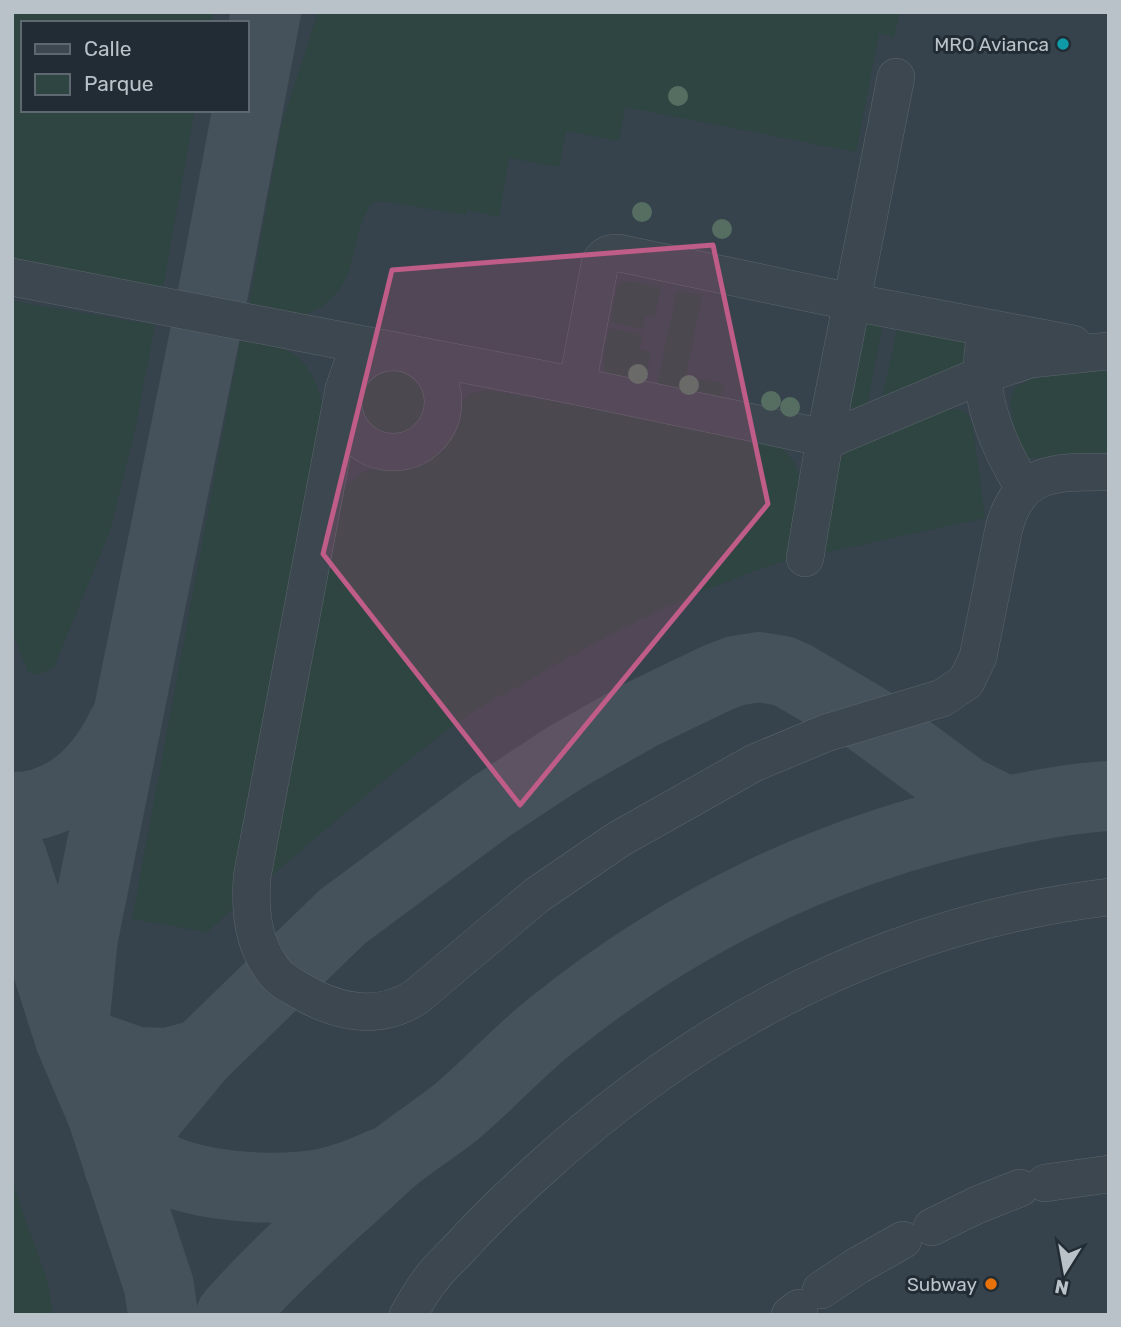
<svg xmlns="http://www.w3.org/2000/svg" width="1121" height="1327" font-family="Rubik,sans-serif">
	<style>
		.airport { fill: #37434c; fill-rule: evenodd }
		.green { fill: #2f4542 }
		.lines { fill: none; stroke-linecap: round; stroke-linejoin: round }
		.taxiway { stroke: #46525b; stroke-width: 70 }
		.minor-casing { stroke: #5b656c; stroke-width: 38 }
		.minor { stroke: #3d474f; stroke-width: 37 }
		.tree { fill: #566e62 }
		.marked { fill: #bf5c87; fill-opacity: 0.2; stroke: #bf5c87; stroke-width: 5; stroke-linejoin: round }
		.culture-dot { fill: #0f9aa8; stroke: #222c34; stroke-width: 2.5 }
		.food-dot { fill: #e8710a; stroke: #222c34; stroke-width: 2.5 }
		.labels { text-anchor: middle; stroke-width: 6; stroke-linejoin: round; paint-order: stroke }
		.poi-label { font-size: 19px; fill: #bac2c9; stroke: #222c34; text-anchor: end }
	</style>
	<rect width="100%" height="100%" fill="#29363f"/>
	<path class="airport" d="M12,12H1109V1315H12ZM23,23H247V110H23Z"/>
	<g class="green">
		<path d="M12,12H213L211,23H23V110H195L162,293L12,265Z"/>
		<path d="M318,12H900L894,38L879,33L856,152L625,107L619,141L566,131L559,167L509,158L499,217L467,210L466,215L382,201L372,203C359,221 357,243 351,264C344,293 317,318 285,318C273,318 259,313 248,311L281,127Z"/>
		<path d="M632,281L661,287L655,317L646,315L643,329L610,322L617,287L623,282Z"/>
		<path d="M677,290L702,295L686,376L724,384L721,397L657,385Z"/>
		<path d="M12,301L155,325L135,430L110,531L54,667L38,675L28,672L12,631Z"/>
		<path d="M868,322L882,324V328L867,406L858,410L847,408L863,328Z"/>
		<path d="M898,326L964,339L966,370L885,399L883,394Z"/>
		<path d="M609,328L642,334L640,350L651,352L645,382C596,373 600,376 609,328Z"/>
		<path d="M240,341C254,343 270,345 283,349C308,358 320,387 324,411L234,908L207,932L132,919Z"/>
		<path d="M1088,366L1109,367V458H1019L1010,401L1015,387L1029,380Z"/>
		<circle cx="392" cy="403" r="35"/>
		<path d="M487,390L765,439C820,462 797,513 790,559C697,589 610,632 526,682C503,695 478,707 457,723C392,771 331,825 269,878L344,489C353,480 362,471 375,468C396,462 413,465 431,451C457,430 446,396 487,390Z"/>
		<path d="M957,409L968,414L973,427L985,518L819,554L838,464L845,452L944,410Z"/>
		<path d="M12,1182L48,1282L53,1315H12Z"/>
	</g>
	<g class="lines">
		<g class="taxiway">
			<path d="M12,807C64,808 101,770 122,726"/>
			<path d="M12,857L70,1039L102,1114L159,1286L163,1315"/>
			<path d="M201,1054L168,1063L137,1062L70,1039L74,1025L83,938L209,314L266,12"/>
			<path d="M102,1114C116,1130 130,1147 148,1160C187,1188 280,1193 326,1183C345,1179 365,1171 382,1163"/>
			<path d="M119,1167L128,1143L137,1131L201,1054L342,917L490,807L566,757L640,715L717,678L735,671L759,667L783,671L794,676L869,720L965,791L1006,811"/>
			<path d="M231,1315C265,1276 302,1242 340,1207C360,1190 379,1170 399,1154C417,1140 437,1127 455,1113C489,1085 518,1051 553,1024C682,920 831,848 994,814C1032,806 1070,798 1109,796"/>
		</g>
		<g class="minor-casing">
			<g id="minor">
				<path d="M12,277L577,386L825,438L837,436L982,375L1031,359L1108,351"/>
				<path d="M359,345L344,389L252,877C250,909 252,943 273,970C279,979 289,984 299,990C335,1012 378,1022 416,997L537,895L619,839L754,763L826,733L942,698L966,682L978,657L1004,528C1020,469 1057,472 1109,472"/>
				<path d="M983,351C978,400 999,448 1024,488"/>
				<circle cx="393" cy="402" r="50"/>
				<path d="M577,386L600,263C604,254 610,253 619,253L852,302L1073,344"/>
				<path d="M805,558L825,438L896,77"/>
				<path d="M1045,1183L1109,1174"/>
				<path d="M932,1227L977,1205L1020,1188"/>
				<path d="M821,1290L857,1266L903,1240"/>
				<path d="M408,1315C415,1303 422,1290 431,1279C438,1269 447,1261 456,1252C482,1223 510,1196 539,1170C701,1022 889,923 1109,897"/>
				<path d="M790,1315L799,1308"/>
			</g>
		</g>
		<use href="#minor" class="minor"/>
	</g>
	<g class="tree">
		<circle cx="678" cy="96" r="10"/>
		<circle cx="642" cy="212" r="10"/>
		<circle cx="722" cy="229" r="10"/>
		<circle cx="638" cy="374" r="10"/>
		<circle cx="689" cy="385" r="10"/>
		<circle cx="771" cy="401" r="10"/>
		<circle cx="790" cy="407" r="10"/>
	</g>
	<path class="marked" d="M713,245L768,504L520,805L323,554L392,270Z"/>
	<circle class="culture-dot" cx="1063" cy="44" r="7"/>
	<circle class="food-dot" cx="991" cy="1284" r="7"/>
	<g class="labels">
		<g class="poi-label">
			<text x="1049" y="51">MRO Avianca</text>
			<text x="977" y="1291">Subway</text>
		</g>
	</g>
	<rect width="1121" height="1327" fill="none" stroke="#bac2c9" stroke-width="28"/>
	<rect x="21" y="21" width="228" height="91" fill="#222c34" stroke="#5f6870" stroke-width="2"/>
	<rect x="35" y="44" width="35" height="10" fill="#3d474f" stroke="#5f6870" stroke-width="2"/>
	<text x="84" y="56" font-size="21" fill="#bac2c9">Calle</text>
	<rect x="35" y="74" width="35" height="21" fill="#2f4542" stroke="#5f6870" stroke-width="2"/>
	<text x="84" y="91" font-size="21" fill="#bac2c9">Parque</text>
	<g transform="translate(1065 1271) rotate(191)" stroke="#222c34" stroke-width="5" paint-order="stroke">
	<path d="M0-5L12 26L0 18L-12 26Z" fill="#bac2c9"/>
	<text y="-10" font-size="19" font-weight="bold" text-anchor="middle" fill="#bac2c9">N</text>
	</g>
</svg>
